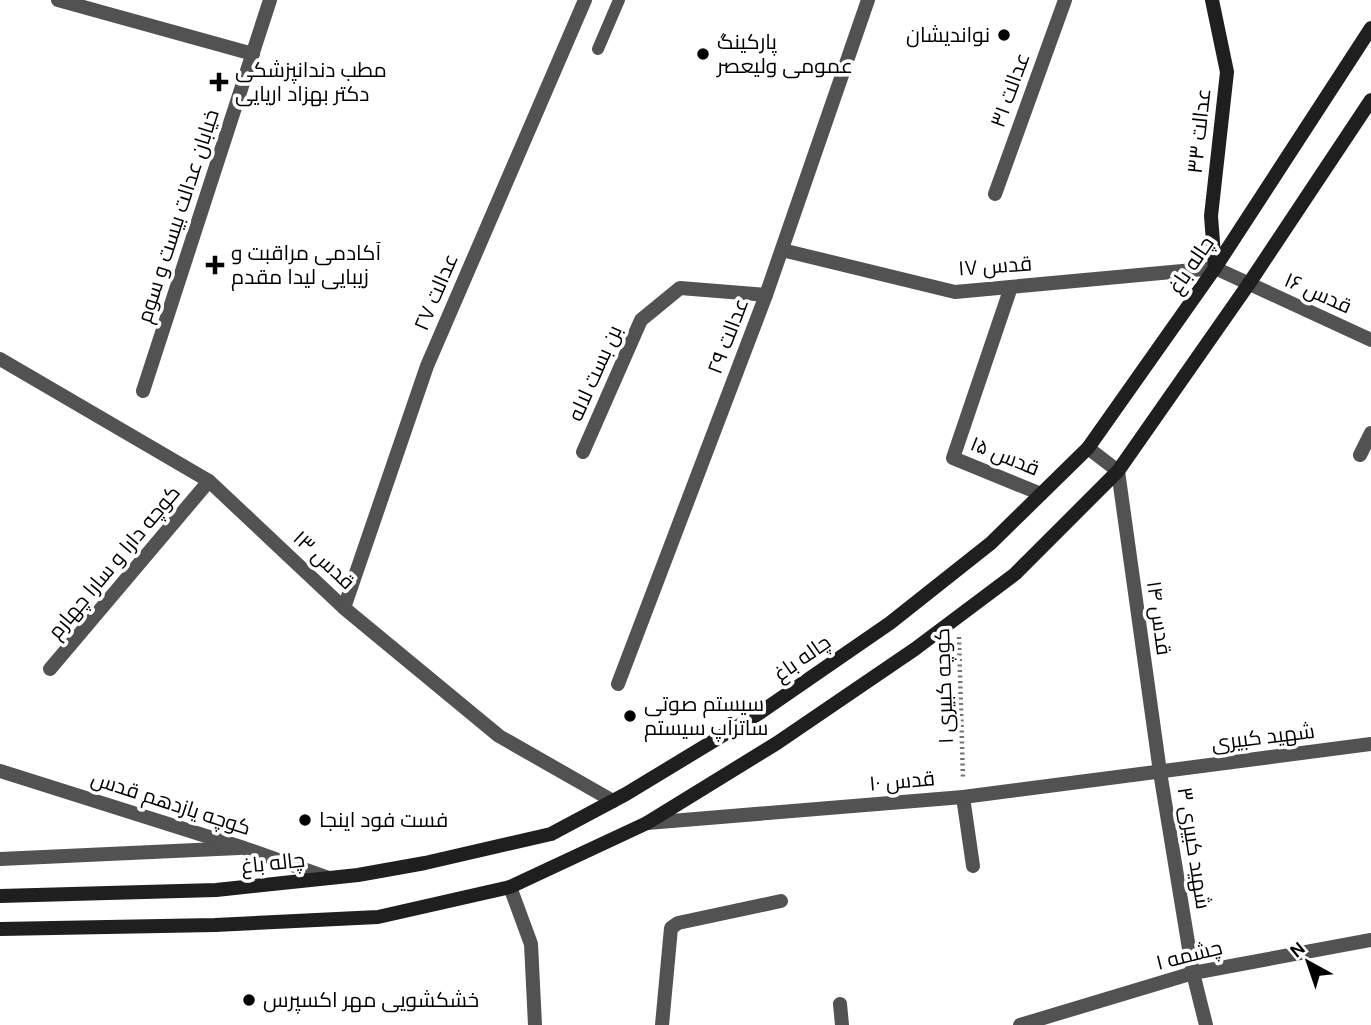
<svg xmlns="http://www.w3.org/2000/svg" width="1371" height="1025" font-family="Karla,Cairo,sans-serif">
	<style>
		.lines { fill: none; stroke-linecap: round; stroke-linejoin: round }
		.path { stroke: #747474; stroke-width: 4.5; stroke-dasharray: 2 3.5; stroke-linecap: butt }
		.service { stroke: #525252; stroke-width: 12 }
		.pedestrian { stroke: #525252; stroke-width: 14 }
		.minor { stroke: #525252; stroke-width: 14 }
		.secondary { stroke: #1f1f1f; stroke-width: 14 }
		.poi-dot { fill: #000; stroke: #fff; stroke-width: 2.5 }
		.labels { text-anchor: middle; stroke-width: 7; stroke-linejoin: round; paint-order: stroke }
		.poi-label { font-size: 21px; fill: #000; stroke: #fff; text-anchor: start }
		.street-label { font-size: 21px; fill: #000; stroke: #fff }
	</style>
	<rect width="100%" height="100%" fill="#fff"/>
	<g class="lines">
		<path class="path" d="M959,637L963,779"/>
		<path class="service" d="M598,49L619,0"/>
		<path class="pedestrian" d="M0,859L239,848"/>
		<g class="minor">
			<path d="M58,0L253,54"/>
			<path d="M995,194L1065,0"/>
			<path d="M782,250L955,292L1215,268L1371,340"/>
			<path d="M1011,287L953,458L1041,494"/>
			<path d="M0,359L209,481L344,608L499,736L613,801"/>
			<path d="M143,391L270,0"/>
			<path d="M1088,448L1118,471L1160,772L1193,973L1206,1025"/>
			<path d="M583,452L641,320L680,288L766,295"/>
			<path d="M1360,455L1371,433"/>
			<path d="M344,608L427,366L585,0"/>
			<path d="M50,669L209,481"/>
			<path d="M618,684L766,295L868,0"/>
			<path d="M0,771L244,848L329,878"/>
			<path d="M963,797L973,866"/>
			<path d="M647,823L963,797L1371,744"/>
			<path d="M510,887L531,944L535,1025"/>
			<path d="M840,1004L842,1025"/>
			<path d="M662,1025L671,928L678,923L781,901"/>
			<path d="M1020,1025L1193,973L1371,940"/>
		</g>
		<g class="secondary">
			<path d="M1212,0L1227,72L1211,216L1215,268"/>
			<path d="M0,896L216,890L358,875L425,863L551,834L626,794L758,714L890,623L991,543L1088,448L1215,268L1371,28"/>
			<path d="M0,929L215,925L378,917L510,887L647,823L777,743L915,649L1015,574L1118,471L1248,285L1371,100"/>
		</g>
	</g>
	<g class="poi-dot">
		<circle cx="1004" cy="35" r="7"/>
		<circle cx="703" cy="54" r="7"/>
		<path d="M215.5 71.5h7v7h7v7h-7v7h-7v-7h-7v-7h7z"/>
		<path d="M211.5 254.5h7v7h7v7h-7v7h-7v-7h-7v-7h7z"/>
		<circle cx="630" cy="716" r="7"/>
		<circle cx="305" cy="820" r="7"/>
		<circle cx="249" cy="1000" r="7"/>
	</g>
	<g class="labels">
		<g class="poi-label">
			<text x="990" y="42" text-anchor="end">نواندیشان</text>
			<text x="717" y="49">پارکینگ<tspan x="717" dy="24">عمومی ولیعصر</tspan></text>
			<text x="235" y="77">مطب دندانپزشکی<tspan x="235" dy="24">دکتر بهزاد اریایی</tspan></text>
			<text x="231" y="260">آکادمی مراقبت و<tspan x="231" dy="24">زیبایی لیدا مقدم</tspan></text>
			<text x="644" y="711">سیستم صوتی<tspan x="644" dy="24">ساترآپ سیستم</tspan></text>
			<text x="319" y="827">فست فود اينجا</text>
			<text x="263" y="1007">خشکشویی مهر اکسپرس</text>
		</g>
		<g class="street-label">
			<text transform="translate(1010 90) rotate(-70)" y="7">عدالت ۳۱</text>
			<text transform="translate(1199 131) rotate(-84)" y="7">عدالت ۳۳</text>
			<text transform="translate(178 216) rotate(-72)" y="7">خیابان عدالت بیست و سوم</text>
			<text transform="translate(1191 265) rotate(-56)" y="7">چاله باغ</text>
			<text transform="translate(995 266) rotate(-4)" y="7">قدس ۱۷</text>
			<text transform="translate(436 292) rotate(-67)" y="7">عدالت ۲۷</text>
			<text transform="translate(1318 293) rotate(24)" y="7">قدس ۱۶</text>
			<text transform="translate(728 336) rotate(-69)" y="7">عدالت ۲۹</text>
			<text transform="translate(595 373) rotate(-66)" y="7">بن بست لاله</text>
			<text transform="translate(1005 456) rotate(22)" y="7">۱۵ قدس</text>
			<text transform="translate(324 560) rotate(43)" y="7">قدس ۱۳</text>
			<text transform="translate(114 562) rotate(-50)" y="7">کوچه دارا و سارا چهارم</text>
			<text transform="translate(1159 618) rotate(82)" y="7">قدس ۱۴</text>
			<text transform="translate(802 658) rotate(-35)" y="7">چاله باغ</text>
			<text transform="translate(944 686) rotate(-92)" y="7">کوچه کبیری ۱</text>
			<text transform="translate(1263 737) rotate(-7)" y="7">شهید کبیری</text>
			<text transform="translate(902 781) rotate(-5)" y="7">قدس ۱۰</text>
			<text transform="translate(171 803) rotate(18)" y="7">کوچه یازدهم قدس</text>
			<text transform="translate(1194 848) rotate(81)" y="7">۳ شهید کبیری</text>
			<text transform="translate(273 863) rotate(-6)" y="7">چاله باغ</text>
			<text transform="translate(1189 955) rotate(-14)" y="7">چشمه ۱</text>
		</g>
	</g>
	<g transform="translate(1308 962) rotate(320)" stroke="#ffffff" stroke-width="5" paint-order="stroke">
	<path d="M0-5L12 26L0 18L-12 26Z" fill="#000000"/>
	<text y="-10" font-size="19" font-weight="bold" text-anchor="middle" fill="#000000">N</text>
	</g>
</svg>
